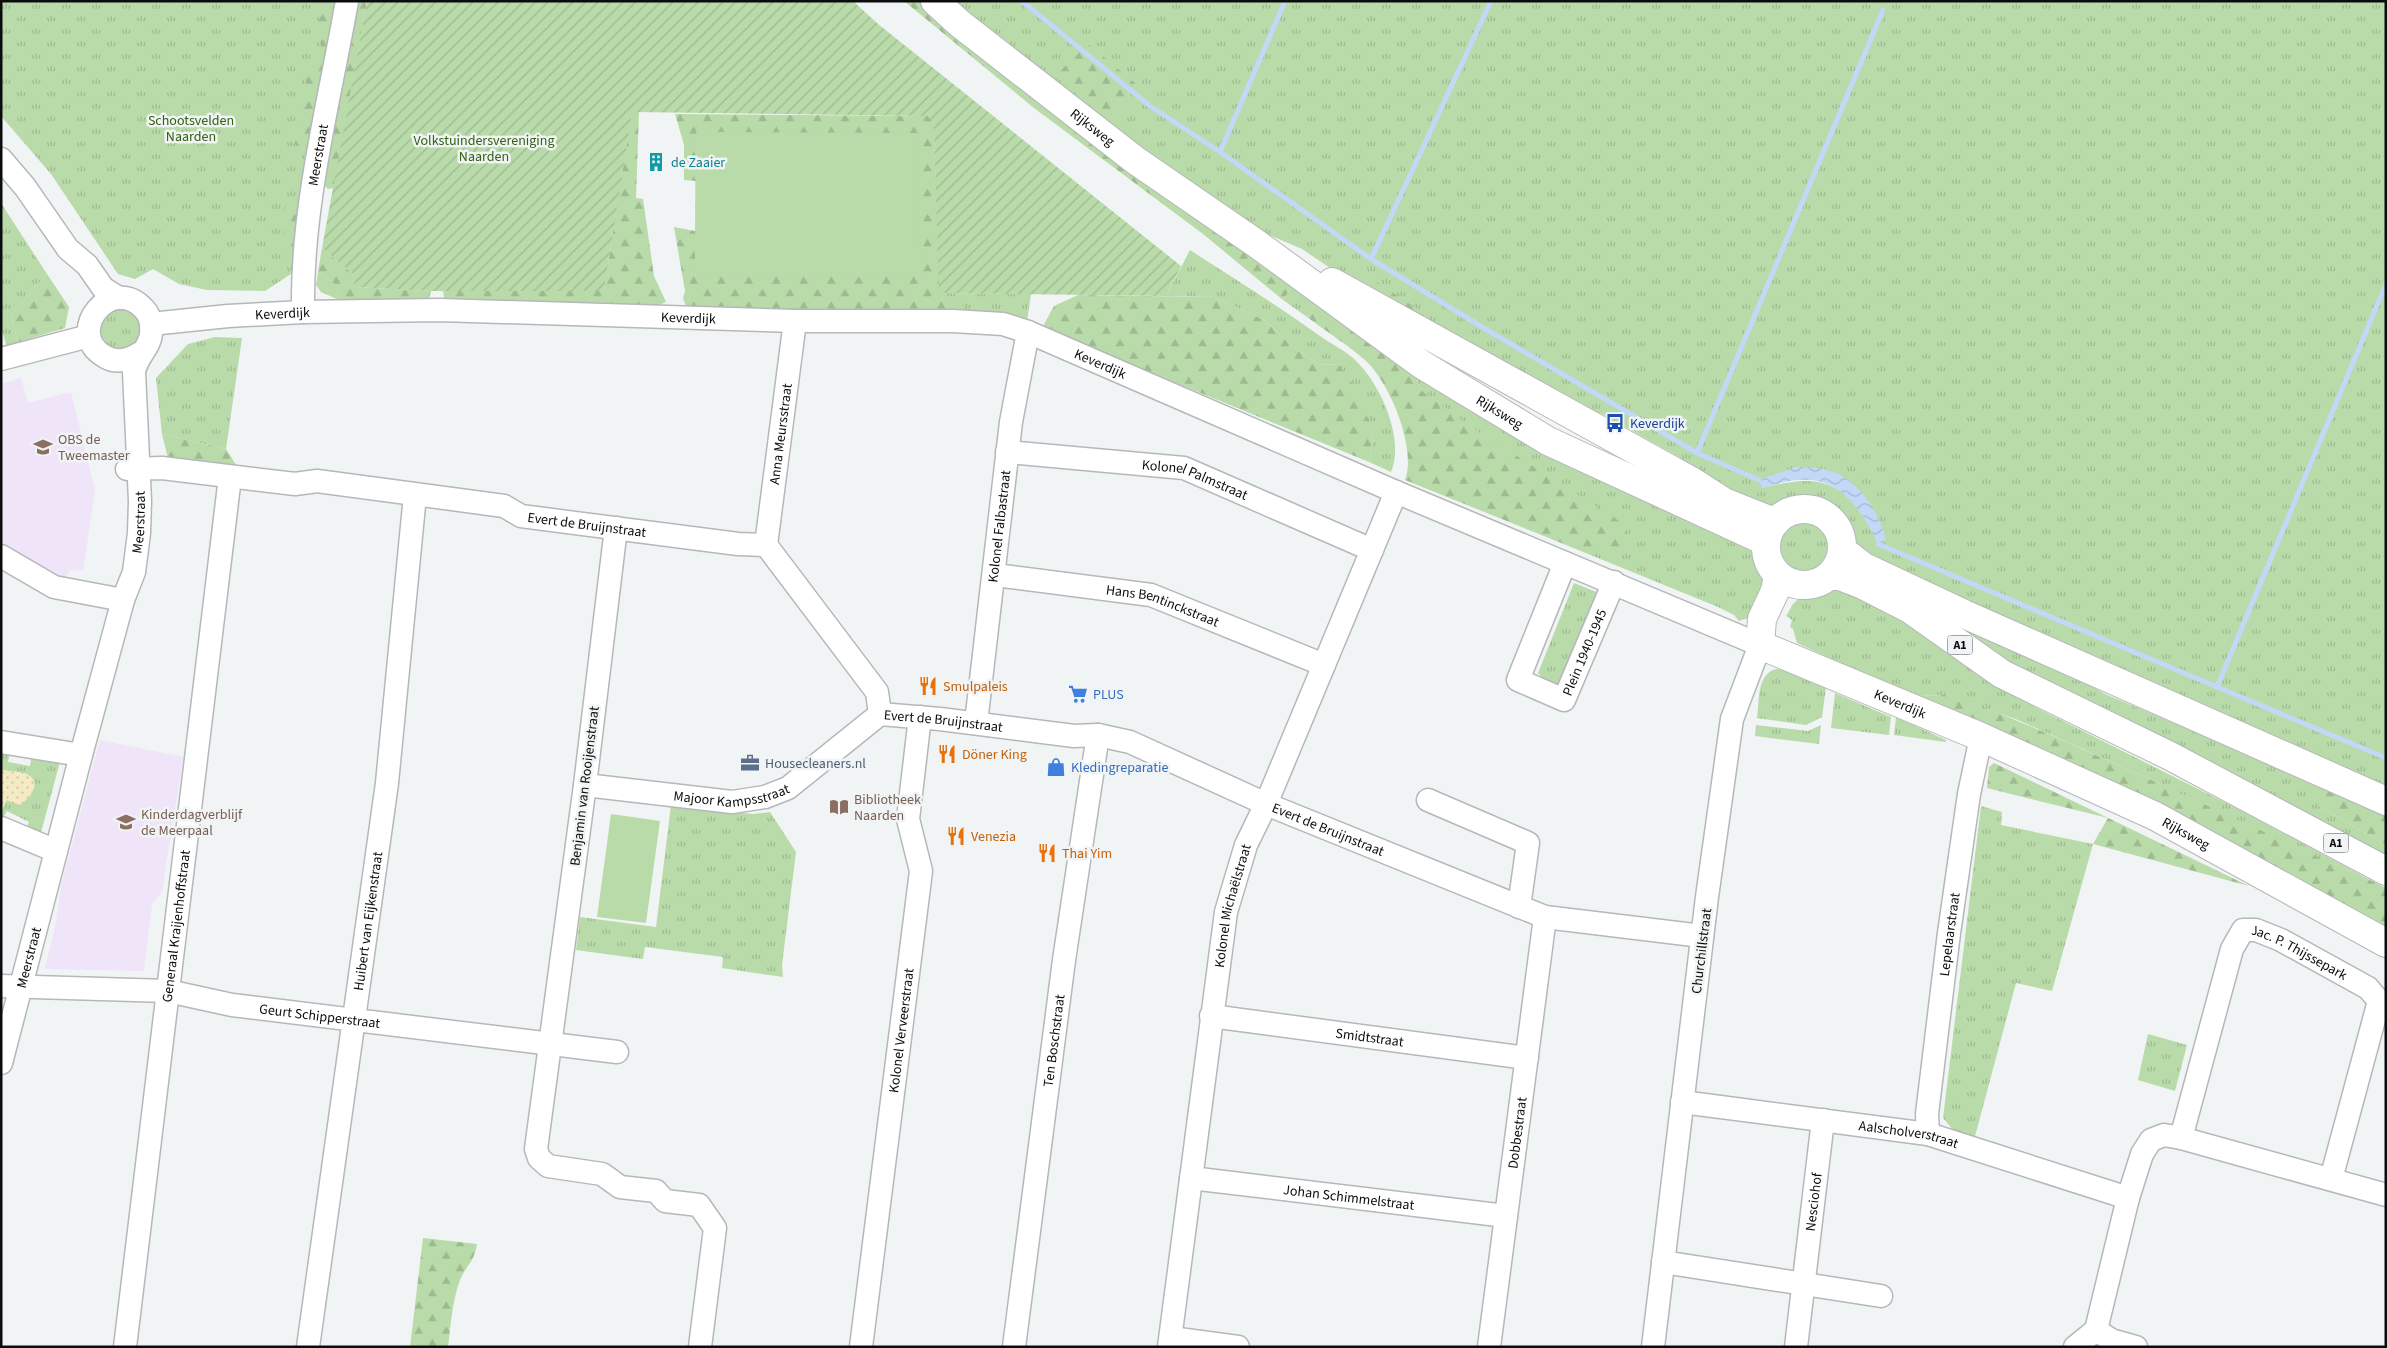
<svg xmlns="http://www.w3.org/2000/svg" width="2387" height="1348" font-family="'Source Sans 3',sans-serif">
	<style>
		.education { fill: #f0e4f8 }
		.grass { fill: url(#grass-tufts); fill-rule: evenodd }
		.forest { fill: url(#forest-firs) }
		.sand { fill: url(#sand-dots) }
		.garden { fill: url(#garden-furrows) }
		.pitch { fill: #b9daa9 }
		.water { fill: url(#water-waves) }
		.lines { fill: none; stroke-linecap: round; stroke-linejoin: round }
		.stream { stroke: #c1d9f6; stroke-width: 5 }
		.minor-casing { stroke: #b5b7b9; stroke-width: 25 }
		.major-casing { stroke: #b5b7b9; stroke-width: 30 }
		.highway-casing { stroke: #b5b7b9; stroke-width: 30 }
		.minor { stroke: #fff; stroke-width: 22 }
		.major { stroke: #fff; stroke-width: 28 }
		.highway { stroke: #fff; stroke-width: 28 }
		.labels { text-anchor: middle; stroke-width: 5; stroke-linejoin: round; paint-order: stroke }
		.shield { fill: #f1f4f5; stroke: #505252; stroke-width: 1 }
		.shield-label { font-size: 12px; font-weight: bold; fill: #0b0c0c }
		.park-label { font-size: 14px; fill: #346212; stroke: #f1f4f5 }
		.street-label { font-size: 14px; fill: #0b0c0c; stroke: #f1f4f5 }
		.culture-label { font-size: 14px; fill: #0d838f; stroke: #f1f4f5; text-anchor: start }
		.transit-label { font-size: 14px; fill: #164399; stroke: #f1f4f5; text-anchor: start }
		.education-label { font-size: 14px; fill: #785e54; stroke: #f1f4f5; text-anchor: start }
		.food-label { font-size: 14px; fill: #c56008; stroke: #f1f4f5; text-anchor: start }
		.shop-label { font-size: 14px; fill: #366cbe; stroke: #f1f4f5; text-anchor: start }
		.service-label { font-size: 14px; fill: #4e5e75; stroke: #f1f4f5; text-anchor: start }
	</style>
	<defs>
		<pattern id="grass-tufts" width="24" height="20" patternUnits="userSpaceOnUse" patternTransform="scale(1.25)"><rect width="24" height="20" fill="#b9daa9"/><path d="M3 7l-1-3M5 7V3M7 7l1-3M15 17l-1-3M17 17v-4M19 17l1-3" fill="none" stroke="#9eba90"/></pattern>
		<pattern id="forest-firs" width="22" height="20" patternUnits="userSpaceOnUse" patternTransform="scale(1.25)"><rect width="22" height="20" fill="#b9daa9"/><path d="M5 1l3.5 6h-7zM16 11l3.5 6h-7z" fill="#9eba90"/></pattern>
		<pattern id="sand-dots" width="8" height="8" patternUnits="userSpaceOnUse" patternTransform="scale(1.25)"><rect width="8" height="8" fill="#f4eac4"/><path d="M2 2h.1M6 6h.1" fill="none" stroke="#d0c8a7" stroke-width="1.8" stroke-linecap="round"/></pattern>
		<pattern id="garden-furrows" width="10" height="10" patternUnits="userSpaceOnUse" patternTransform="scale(1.25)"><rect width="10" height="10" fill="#b9daa9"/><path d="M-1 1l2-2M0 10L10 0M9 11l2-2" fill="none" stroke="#9eba90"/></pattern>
		<pattern id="water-waves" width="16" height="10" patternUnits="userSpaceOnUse" patternTransform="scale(1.25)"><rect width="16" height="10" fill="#c1d9f6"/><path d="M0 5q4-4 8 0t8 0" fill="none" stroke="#a4b9d2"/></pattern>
	</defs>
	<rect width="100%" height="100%" fill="#f1f4f5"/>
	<g class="education">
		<path d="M21,378L28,403L71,392L95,490L83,571L70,570L65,579L1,542V384Z"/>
		<path d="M100,740L183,757L162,892L152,904L144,971L45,969L56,922L61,886Z"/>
	</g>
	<g class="grass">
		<path d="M1,1H346L297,270L265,291L207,290L179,284L153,269L135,279L118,274L51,174L1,116Z"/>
		<path d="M953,1H2386V795L1852,549C1841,501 1816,495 1773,509L1691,473L1679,457L1602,414L1564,404L1423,324L1426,316L1339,274L1302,249L1253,228L1166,168ZM1824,469L1884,531C1878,528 1872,525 1867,521C1861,516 1859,507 1853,502C1825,473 1798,480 1762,488Z"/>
		<path d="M1,203L47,274L11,315L18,342L7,348L1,326Z"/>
		<path d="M1190,250C1233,278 1277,305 1320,336C1331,344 1347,351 1357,362C1381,385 1405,440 1391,472L1369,462L1373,436L1339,365L1319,364L1293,347L1264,320L1214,297L1166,296Z"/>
		<path d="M318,272L337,286L339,300L321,292L316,285Z"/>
		<path d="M1295,283L1319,300L1307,317L1283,300Z"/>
		<path d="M939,293L1031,294L1027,322L978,315Z"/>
		<circle cx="121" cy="329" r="20"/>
		<path d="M215,337L242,338L226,449L162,434L156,378L188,344Z"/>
		<path d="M1409,363L1756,550L1765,580L1752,613L1748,618L1739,621L1734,615L1718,607L1571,547H1626L1421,390Z"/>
		<circle cx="1804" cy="547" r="28"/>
		<path d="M1848,566L2027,648L2105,694L2327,787L2319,806L2386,845V865L2032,681Z"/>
		<path d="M1574,583L1604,595L1568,678L1558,685L1544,680L1538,673Z"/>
		<path d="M1847,584L2035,707L2246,813L2372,881L2271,837L2147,778L2018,720L1945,695L1911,696L1797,643L1793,629L1790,627L1792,620L1786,616C1789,612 1791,606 1794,603C1806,591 1831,585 1847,584Z"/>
		<path d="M1776,669L1784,670L1826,687L1822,717L1806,725L1757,718C1760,700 1756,675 1776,669Z"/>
		<path d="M1835,693L1891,717L1889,735L1831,728Z"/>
		<path d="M1896,717L1946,740V742L1894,735Z"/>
		<path d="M1756,725L1808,731L1821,725L1819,744L1755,736Z"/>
		<path d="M1,749L10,750L8,762L30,766L32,754L61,758L39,840L24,833L29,822L7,811L1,821C1,801 15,789 28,774L1,770Z"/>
		<path d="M671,805L753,814L770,812L796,852L782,965L783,977L722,968L723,957L645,947L643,959L576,950L580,917L656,927Z"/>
		<path d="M1981,806L2002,812L2001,825L2093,844L2052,991L2016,983L1974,1140L1954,1131L1943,1118Z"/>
		<path d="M2148,1034L2187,1045L2175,1091L2138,1080Z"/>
	</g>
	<g class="forest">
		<path d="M330,1H346L314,164L295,144L307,77L320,65L321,44L314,28Z"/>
		<path d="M354,1H367L334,188L328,189L324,185Z"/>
		<path d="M904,1H928L1295,283L1283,300L1203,234L1034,108Z"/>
		<path d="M1088,44L1135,83L1126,109L1113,118L1055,76Z"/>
		<path d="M631,112H639L636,198L643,199L654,276L666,302L655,307L445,303L443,291H604Z"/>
		<path d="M675,114L928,116L934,123V133L940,292L978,315L687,308L683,299L685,291L674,227L695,231V272L696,133V181L684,180V145Z"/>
		<path d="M284,200L305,205L297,270L285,262Z"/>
		<path d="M322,248L353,274L356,287L431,291L428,302L339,300L337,286L318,272Z"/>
		<path d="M1356,268L1426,315L1423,324L1339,274Z"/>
		<path d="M47,274L69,307L65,328L18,342L11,315Z"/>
		<path d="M1078,295L1214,297L1264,320L1293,347L1319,364L1339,365L1360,394L1373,436L1369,462L1042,328L1054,306Z"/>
		<path d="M1319,300L1409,363L1421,390L1468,425L1627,526L1626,547H1571L1405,480C1417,449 1390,383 1366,361C1348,345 1327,332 1307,317Z"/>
		<path d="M162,434L226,449L238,468L168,458Z"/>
		<path d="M1945,695C1999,711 2049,734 2100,757C2191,797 2281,841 2372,881L2386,888V933L1911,696Z"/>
		<path d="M1994,763L2249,886L2093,844L2108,818L1987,788L1989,767Z"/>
		<path d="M2327,787L2386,813V845L2319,806L2317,801Z"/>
		<path d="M423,1238L477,1244C474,1263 466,1265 460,1280C452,1302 451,1324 448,1347H410Z"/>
	</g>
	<path class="sand" d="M1,770C9,771 19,771 26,774C44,781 30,799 20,805L6,800L1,810Z"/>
	<path class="garden" d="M367,1H853L878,24L1181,266L1166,296L939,293L934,133V123L928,116L632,112L604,291H431L355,287L353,274L322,248Z"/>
	<g class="pitch">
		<path d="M696,132L917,133L921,277L695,272Z"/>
		<path d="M611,814L660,821L646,923L597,917Z"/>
	</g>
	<path class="water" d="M1795,467C1804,467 1813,467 1822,469C1855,474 1879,510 1886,540L1878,544C1862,512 1842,477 1800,480C1788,480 1774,485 1762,488L1759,480Z"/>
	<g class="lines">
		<g class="stream">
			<path d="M1022,1L1150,106L1220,152L1285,1"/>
			<path d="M1220,152L1371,259L1482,327L1697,453L1759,480"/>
			<path d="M1371,259L1491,1"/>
			<path d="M1697,453L1883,10"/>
			<path d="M1878,544L2217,687L2386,284"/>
			<path d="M2217,687L2386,758"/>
		</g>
		<g class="minor-casing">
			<g id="minor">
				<path d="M1,159L25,187L68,249L87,265L103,288L119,298"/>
				<path id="s1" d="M303,312C301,208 329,103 347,1"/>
				<path id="s2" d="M151,324L228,316L303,312L440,310L795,321H953L1003,324L1028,332L1396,492L1760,645L1732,719L1707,897L1653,1347"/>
				<path d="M1,359L89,336"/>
				<path id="s3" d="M1007,452L1184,468L1372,550"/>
				<path id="s4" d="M127,469L162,468L295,484L317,481L504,506L521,516L738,544L766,545"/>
				<path d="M616,528L585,785L536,1149L539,1158L548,1166L602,1174L620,1187L656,1191L665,1201L699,1205L715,1228L700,1347"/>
				<path id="s5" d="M766,545L877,692L880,714L940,719L1074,736L1098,735L1130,742L1266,804L1545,917L1702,936"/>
				<path id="s6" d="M766,545L795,321"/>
				<path d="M1,556L54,587L123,600"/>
				<path id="s7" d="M1565,563L1518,680L1564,700L1614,582"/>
				<path id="s8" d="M995,575L1151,595L1324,665"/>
				<path id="s9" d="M976,723L1011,422L1028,332"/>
				<path d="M1,742L81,755"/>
				<path id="s10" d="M585,785L732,802L765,797L788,788L880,714"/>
				<path d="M1428,800L1528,843L1519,907"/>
				<path d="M1,828L56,851"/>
				<path id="s11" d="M1,986L168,991L232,1005L617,1052"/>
				<path id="s12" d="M1211,1016L1527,1058"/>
				<path id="s13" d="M1,1063L81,755L123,600L134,572L139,533L140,501L134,372C137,356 150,347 151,334C152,324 150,315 144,309C112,273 64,332 104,356C116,364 129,360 140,353"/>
				<path id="s14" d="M1682,1102L1928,1134L2128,1198"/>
				<path id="s15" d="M1928,1134L1927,1114L1949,933L1969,794L1981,737"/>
				<path id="s16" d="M2181,1138L2232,949L2243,930H2256L2281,940L2368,988L2379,1001L2331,1179"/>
				<path id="s17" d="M1191,1178L1506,1216"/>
				<path d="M1663,1262L1881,1296"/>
				<path d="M2096,1330L2111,1340L2136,1347"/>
				<path d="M1171,1338L1238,1347"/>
				<path id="s18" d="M125,1347L230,477"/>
				<path id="s19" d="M308,1347L387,783L415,495"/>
				<path id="s20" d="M861,1347L921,871L908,819L920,717"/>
				<path id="s21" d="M1014,1347L1064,960L1098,735"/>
				<path id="s22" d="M1169,1347L1226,912L1246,845L1266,804L1396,492"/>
				<path id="s23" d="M1489,1347L1545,917"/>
				<path id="s24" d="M1796,1347L1823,1120"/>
				<path d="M2075,1347L2096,1330L2128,1198L2142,1154L2151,1140L2164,1135L2181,1138L2386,1195"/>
			</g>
		</g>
		<g class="major-casing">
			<g id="major">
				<path id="s25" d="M935,1L959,23L1135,160L1257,244L1421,364L1548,441L1765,541"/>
				<path d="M1332,282L1693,482L1724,502L1774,522"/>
				<circle cx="1804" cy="547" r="38"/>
				<path id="s26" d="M1760,645L1981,737L2155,816L2386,943"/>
				<path d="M1760,645L1762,619L1775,591L1778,577"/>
			</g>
		</g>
		<g class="highway-casing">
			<g id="highway">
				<path d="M1842,550L1864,567L1964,614L2386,801"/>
				<path d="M1830,576H1840L1863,585L1910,609L2002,674L2170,756L2386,871"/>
			</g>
		</g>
		<use href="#minor" class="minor"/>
		<use href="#major" class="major"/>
		<use href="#highway" class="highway"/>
	</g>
	<defs>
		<g id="building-bare" transform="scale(1.5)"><path d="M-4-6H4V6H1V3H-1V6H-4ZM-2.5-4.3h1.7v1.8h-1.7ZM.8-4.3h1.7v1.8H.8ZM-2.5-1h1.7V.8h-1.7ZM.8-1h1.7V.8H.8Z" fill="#0f9aa8" stroke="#f1f4f5" stroke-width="2.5" paint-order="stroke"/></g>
		<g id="bus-bare" transform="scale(1.5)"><path d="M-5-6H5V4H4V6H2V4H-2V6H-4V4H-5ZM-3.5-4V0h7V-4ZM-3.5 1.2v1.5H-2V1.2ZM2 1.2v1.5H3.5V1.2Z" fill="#1a4fb4" stroke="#f1f4f5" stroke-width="2.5" paint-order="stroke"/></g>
		<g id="school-bare" transform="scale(1.5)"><path d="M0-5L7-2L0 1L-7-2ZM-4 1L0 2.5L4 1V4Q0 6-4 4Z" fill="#8d6e63" stroke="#f1f4f5" stroke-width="2.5" paint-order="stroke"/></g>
		<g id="restaurant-bare" transform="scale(1.5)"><path d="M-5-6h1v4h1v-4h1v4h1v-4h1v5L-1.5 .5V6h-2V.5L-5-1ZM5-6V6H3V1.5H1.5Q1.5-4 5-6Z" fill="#e8710a" stroke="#f1f4f5" stroke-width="2.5" paint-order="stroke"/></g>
		<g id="supermarket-bare" transform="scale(1.5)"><path d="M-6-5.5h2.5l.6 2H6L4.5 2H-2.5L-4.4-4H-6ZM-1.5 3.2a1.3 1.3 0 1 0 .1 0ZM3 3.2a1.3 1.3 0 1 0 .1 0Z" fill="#3f7fe0" stroke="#f1f4f5" stroke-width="2.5" paint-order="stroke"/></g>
		<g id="office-bare" transform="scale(1.5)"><path d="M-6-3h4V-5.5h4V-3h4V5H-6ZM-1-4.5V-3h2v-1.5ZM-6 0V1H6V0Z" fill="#5c6f8a" stroke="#f1f4f5" stroke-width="2.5" paint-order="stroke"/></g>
		<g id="shop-bare" transform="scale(1.5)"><path d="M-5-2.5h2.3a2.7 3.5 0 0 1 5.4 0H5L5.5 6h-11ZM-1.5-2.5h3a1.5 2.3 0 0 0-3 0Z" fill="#3f7fe0" stroke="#f1f4f5" stroke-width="2.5" paint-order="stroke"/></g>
		<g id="library-bare" transform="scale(1.5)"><path d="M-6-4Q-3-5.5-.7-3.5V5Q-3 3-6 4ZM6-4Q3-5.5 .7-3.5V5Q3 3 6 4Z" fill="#8d6e63" stroke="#f1f4f5" stroke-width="2.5" paint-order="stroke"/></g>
	</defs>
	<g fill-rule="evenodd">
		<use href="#building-bare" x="656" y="162"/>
		<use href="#bus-bare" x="1615" y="423"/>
		<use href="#school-bare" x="43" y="447"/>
		<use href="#restaurant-bare" x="928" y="686"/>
		<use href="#supermarket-bare" x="1078" y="694"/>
		<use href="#restaurant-bare" x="947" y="754"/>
		<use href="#office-bare" x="750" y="763"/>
		<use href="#shop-bare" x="1056" y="767"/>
		<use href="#library-bare" x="839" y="807"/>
		<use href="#school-bare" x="126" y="822"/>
		<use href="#restaurant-bare" x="956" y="836"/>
		<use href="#restaurant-bare" x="1047" y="853"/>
	</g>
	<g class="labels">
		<g class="shield">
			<rect x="1947.5" y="635.5" width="25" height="19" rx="4"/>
			<rect x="2323.5" y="833.5" width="25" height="19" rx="4"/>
		</g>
		<g class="shield-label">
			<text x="1960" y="649">A1</text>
			<text x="2336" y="847">A1</text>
		</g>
		<g class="park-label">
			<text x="191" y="125">Schootsvelden<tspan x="191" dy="16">Naarden</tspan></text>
			<text x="484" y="145">Volkstuindersvereniging<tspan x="484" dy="16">Naarden</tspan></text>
		</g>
		<g class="street-label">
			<text dy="5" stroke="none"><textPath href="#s25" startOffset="202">Rijksweg</textPath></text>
			<text dy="5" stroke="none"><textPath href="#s1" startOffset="158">Meerstraat</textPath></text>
			<text dy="5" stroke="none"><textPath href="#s2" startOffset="132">Keverdijk</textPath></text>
			<text dy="5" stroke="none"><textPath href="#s2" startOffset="538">Keverdijk</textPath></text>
			<text dy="5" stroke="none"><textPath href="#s2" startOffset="958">Keverdijk</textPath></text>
			<text dy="5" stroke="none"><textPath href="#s25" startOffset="699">Rijksweg</textPath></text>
			<text dy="5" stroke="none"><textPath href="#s6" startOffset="112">Anna Meursstraat</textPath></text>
			<text dy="5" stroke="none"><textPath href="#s3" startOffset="191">Kolonel Palmstraat</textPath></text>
			<text dy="5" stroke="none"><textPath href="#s13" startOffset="559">Meerstraat</textPath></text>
			<text dy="5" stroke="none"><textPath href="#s4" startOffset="466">Evert de Bruijnstraat</textPath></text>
			<text dy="5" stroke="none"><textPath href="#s9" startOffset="198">Kolonel Falbastraat</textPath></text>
			<text dy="5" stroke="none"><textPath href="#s8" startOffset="171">Hans Bentinckstraat</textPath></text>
			<text dy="5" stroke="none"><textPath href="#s7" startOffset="228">Plein 1940-1945</textPath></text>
			<text dy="5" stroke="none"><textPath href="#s26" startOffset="152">Keverdijk</textPath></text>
			<text dy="5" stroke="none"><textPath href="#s5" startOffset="270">Evert de Bruijnstraat</textPath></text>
			<text transform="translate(584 786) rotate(-83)" y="5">Benjamin van Rooijenstraat</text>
			<text dy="5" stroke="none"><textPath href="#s10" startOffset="148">Majoor Kampsstraat</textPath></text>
			<text dy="5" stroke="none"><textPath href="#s5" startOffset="675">Evert de Bruijnstraat</textPath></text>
			<text dy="5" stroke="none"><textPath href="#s26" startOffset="466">Rijksweg</textPath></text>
			<text dy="5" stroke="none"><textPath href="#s22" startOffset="446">Kolonel Michaëlstraat</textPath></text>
			<text dy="5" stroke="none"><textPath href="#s19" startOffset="430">Huibert van Eijkenstraat</textPath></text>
			<text dy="5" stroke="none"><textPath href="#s18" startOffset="424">Generaal Kraijenhoffstraat</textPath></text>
			<text dy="5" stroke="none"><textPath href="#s15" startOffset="201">Lepelaarstraat</textPath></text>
			<text transform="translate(1701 951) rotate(-83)" y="5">Churchillstraat</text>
			<text dy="5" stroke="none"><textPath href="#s16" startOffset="279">Jac. P. Thijssepark</textPath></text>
			<text dy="5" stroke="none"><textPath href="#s13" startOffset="109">Meerstraat</textPath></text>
			<text dy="5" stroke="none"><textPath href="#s11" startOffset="321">Geurt Schipperstraat</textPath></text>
			<text dy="5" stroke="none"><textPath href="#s20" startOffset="319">Kolonel Verveerstraat</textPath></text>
			<text dy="5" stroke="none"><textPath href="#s12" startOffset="160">Smidtstraat</textPath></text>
			<text dy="5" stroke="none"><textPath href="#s21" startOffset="309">Ten Boschstraat</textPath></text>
			<text dy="5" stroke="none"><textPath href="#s23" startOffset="216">Dobbestraat</textPath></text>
			<text dy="5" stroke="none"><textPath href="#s14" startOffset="229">Aalscholverstraat</textPath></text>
			<text dy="5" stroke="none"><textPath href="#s17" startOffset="159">Johan Schimmelstraat</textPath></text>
			<text dy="5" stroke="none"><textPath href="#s24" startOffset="146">Nesciohof</textPath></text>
		</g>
		<g class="culture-label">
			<text x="671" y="167">de Zaaier</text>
		</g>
		<g class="transit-label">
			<text x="1630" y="428">Keverdijk</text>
		</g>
		<g class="education-label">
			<text x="58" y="444">OBS de<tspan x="58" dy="16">Tweemaster</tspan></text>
			<text x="854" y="804">Bibliotheek<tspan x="854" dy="16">Naarden</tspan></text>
			<text x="141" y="819">Kinderdagverblijf<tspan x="141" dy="16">de Meerpaal</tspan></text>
		</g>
		<g class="food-label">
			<text x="943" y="691">Smulpaleis</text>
			<text x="962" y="759">Döner King</text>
			<text x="971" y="841">Venezia</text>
			<text x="1062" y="858">Thai Yim</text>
		</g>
		<g class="shop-label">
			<text x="1093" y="699">PLUS</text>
			<text x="1071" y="772">Kledingreparatie</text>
		</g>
		<g class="service-label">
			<text x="765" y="768">Housecleaners.nl</text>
		</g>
	</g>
	<rect width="2387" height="1348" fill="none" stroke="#0b0c0c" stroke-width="5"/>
</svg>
